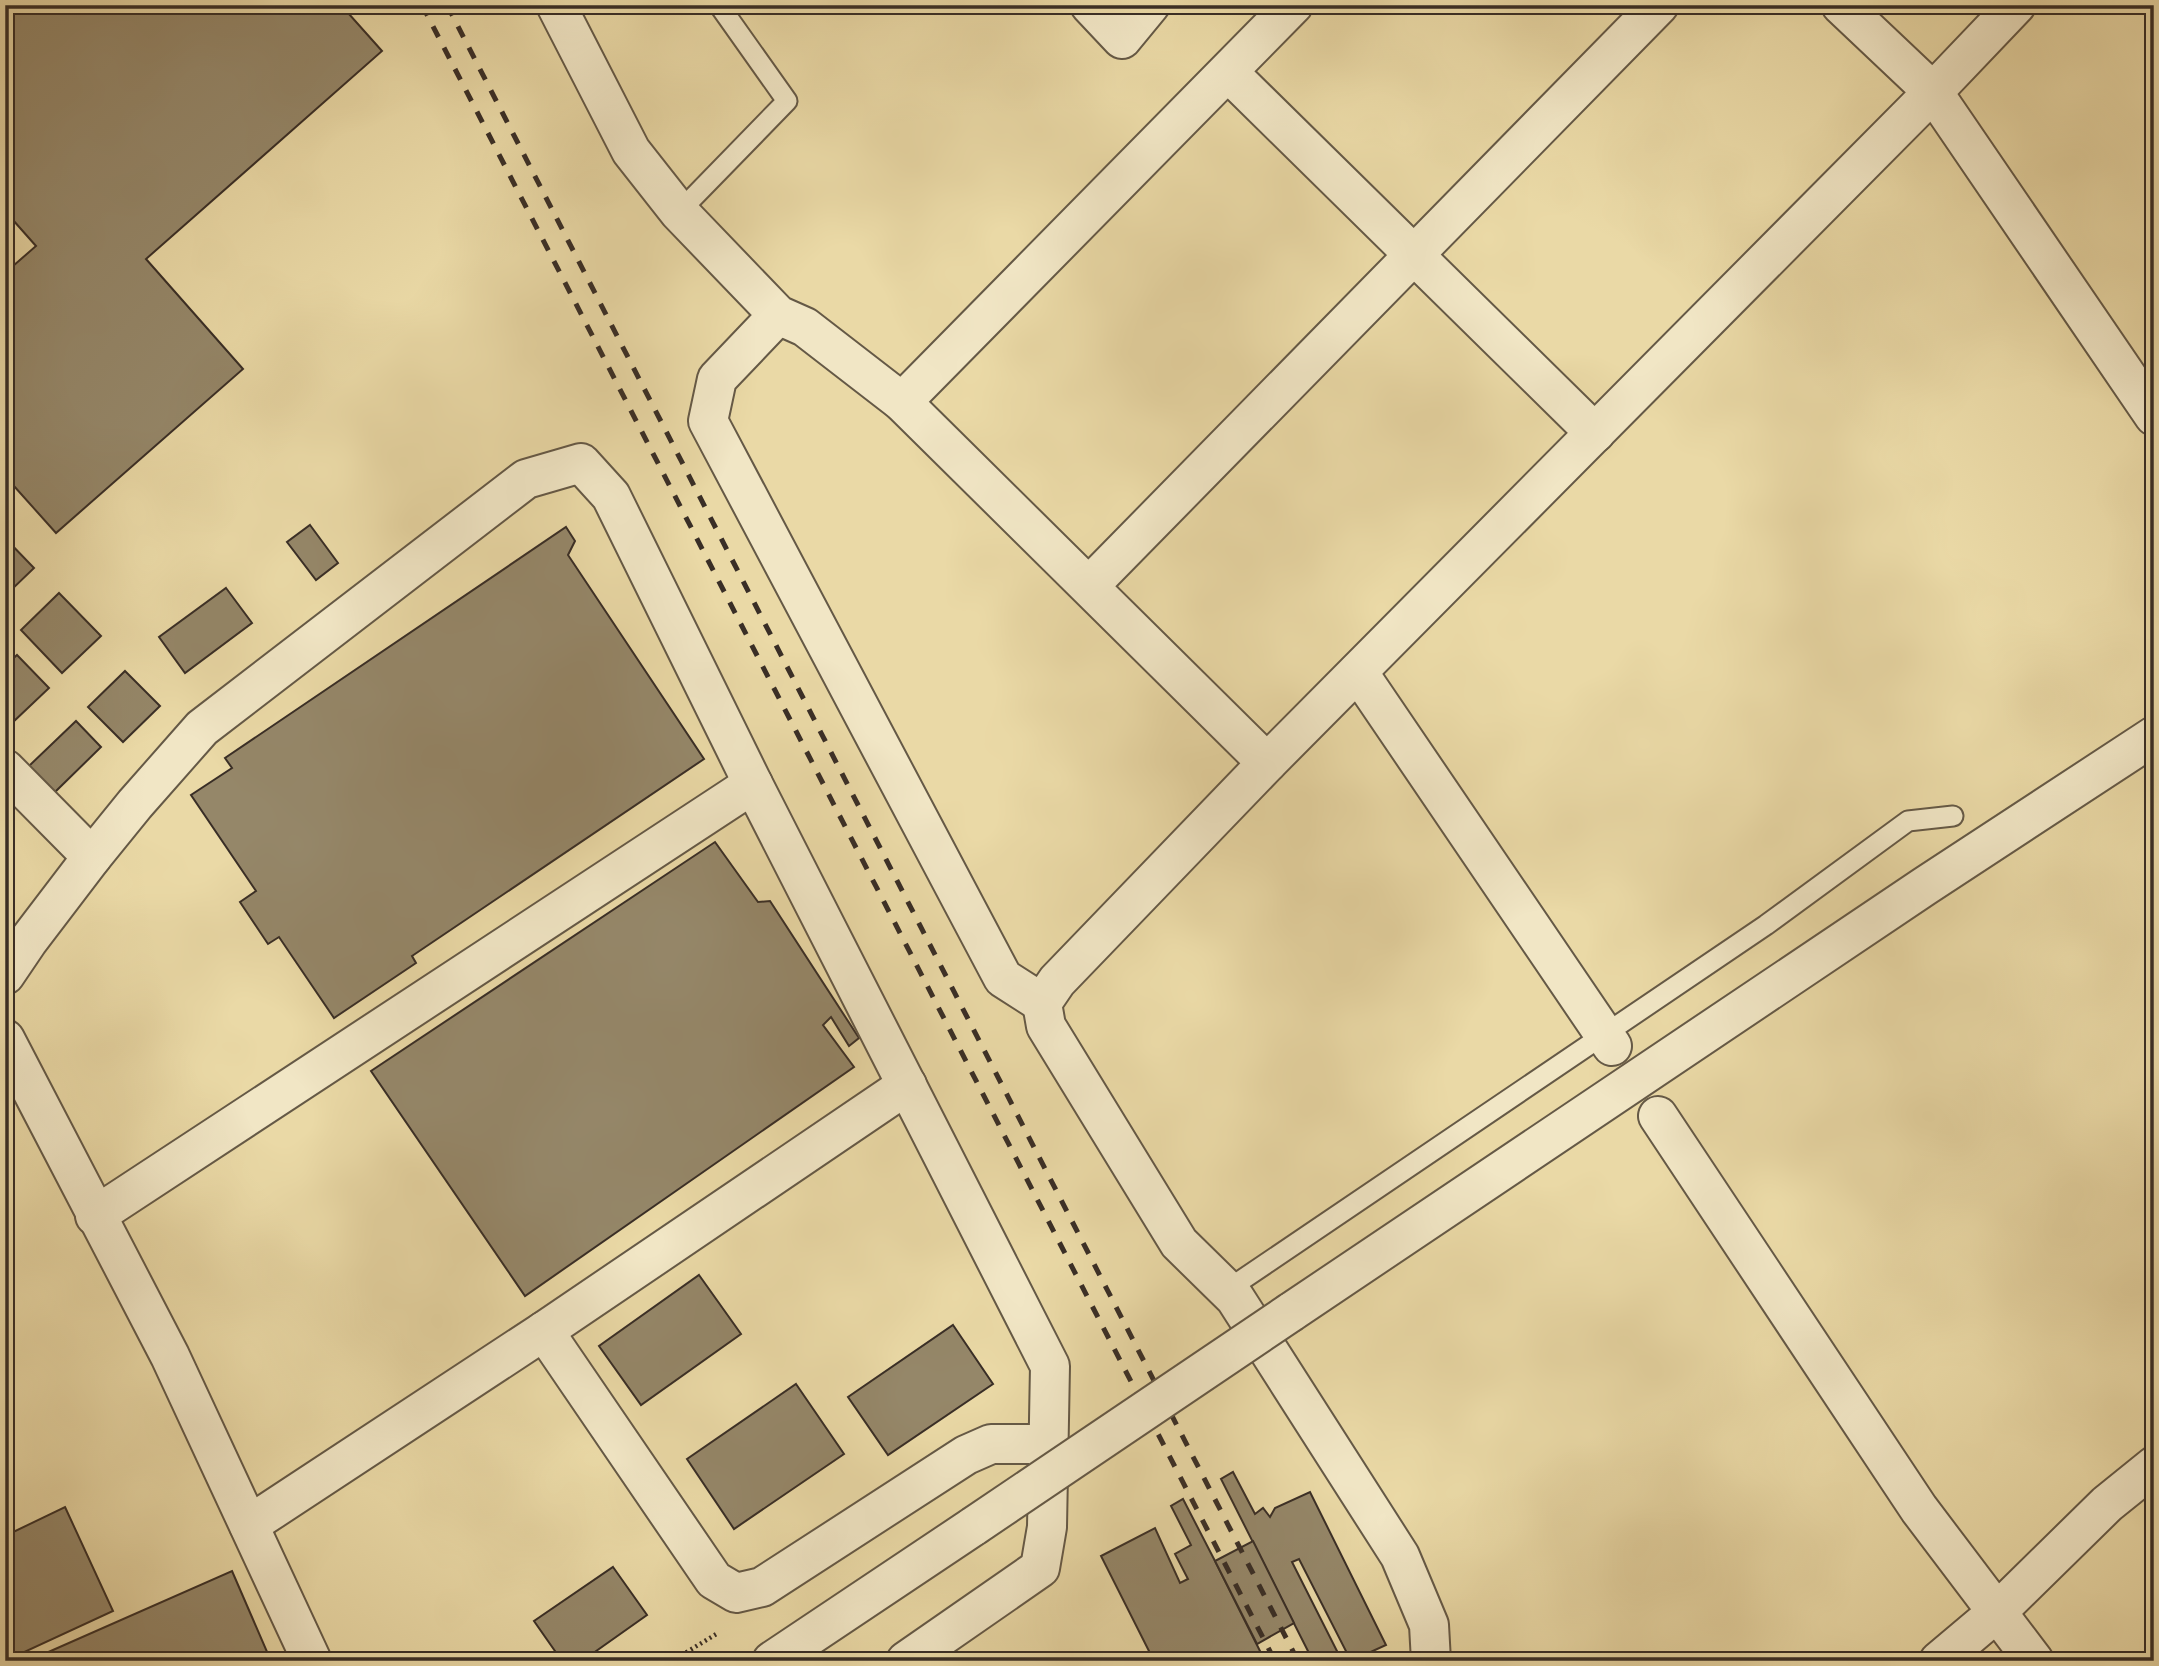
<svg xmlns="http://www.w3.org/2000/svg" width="2159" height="1666" font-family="'Libre Caslon Text',serif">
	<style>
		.building { fill: #958769; stroke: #392e26; stroke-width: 2 }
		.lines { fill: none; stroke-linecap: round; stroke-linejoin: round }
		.service-casing { stroke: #655946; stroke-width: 23 }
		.minor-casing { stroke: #655946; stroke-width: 42 }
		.tertiary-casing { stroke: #655946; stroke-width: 42 }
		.path { stroke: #392e26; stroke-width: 4.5; stroke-dasharray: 2 3.5; stroke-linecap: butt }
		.service { stroke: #f1e6c5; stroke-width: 19 }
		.minor { stroke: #f1e6c5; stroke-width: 38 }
		.tertiary { stroke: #f1e6c5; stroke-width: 38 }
		.rail { stroke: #392e26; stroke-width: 5; stroke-dasharray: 12 12; stroke-linecap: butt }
		.tertiary-bridge-casing { stroke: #655946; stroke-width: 42; stroke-linecap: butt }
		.tertiary-bridge { stroke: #f1e6c5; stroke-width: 38 }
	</style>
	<rect width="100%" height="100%" fill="#ead9a6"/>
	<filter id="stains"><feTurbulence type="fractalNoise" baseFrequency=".00286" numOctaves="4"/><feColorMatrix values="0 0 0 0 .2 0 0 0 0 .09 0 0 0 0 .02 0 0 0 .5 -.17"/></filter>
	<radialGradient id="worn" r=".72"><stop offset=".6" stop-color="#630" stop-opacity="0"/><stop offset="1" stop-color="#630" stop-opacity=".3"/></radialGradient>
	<g class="building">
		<path d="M5,5H341L382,51L146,259L243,369L56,533L5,476V273L36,246L5,211Z"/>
		<path d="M310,525L338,563L316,580L287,542Z"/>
		<path d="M566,527L575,541L568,555L704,759L412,956L416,963L334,1018L279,937L268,944L240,902L256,891L191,795L232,768L225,758Z"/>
		<path d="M5,538L34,568L5,596Z"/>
		<path d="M226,588L252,623L185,673L159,637Z"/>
		<path d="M59,593L101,636L62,673L21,630Z"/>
		<path d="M17,655L49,688L12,723L5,716V666Z"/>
		<path d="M125,671L160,706L123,742L88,707Z"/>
		<path d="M76,721L101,747L55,792L29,766Z"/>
		<path d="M715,842L758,902L770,901L859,1038L849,1046L831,1017L823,1025L854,1067L525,1296L371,1071Z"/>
		<path d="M699,1275L741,1334L641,1405L599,1346Z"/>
		<path d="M953,1325L993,1384L888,1455L848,1397Z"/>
		<path d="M796,1384L844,1454L734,1529L687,1459Z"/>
		<path d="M1233,1472L1255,1514L1263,1508L1270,1517L1275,1508L1310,1492L1386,1645L1351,1661L1299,1559L1292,1562L1342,1661H1313L1221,1479Z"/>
		<path d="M1183,1499L1215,1561L1265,1661H1154L1101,1556L1155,1528L1180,1583L1188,1579L1175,1554L1191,1545L1171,1506Z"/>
		<path d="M65,1507L113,1611L5,1661V1536Z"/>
		<path d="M1253,1541L1294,1623L1257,1644L1215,1561Z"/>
		<path d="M613,1567L647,1615L582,1661H562L534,1621Z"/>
		<path d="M232,1571L271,1661H28Z"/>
	</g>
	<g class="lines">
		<g class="service-casing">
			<g id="service">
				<path d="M679,212L787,101L719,5"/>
				<path d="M1227,1290L1766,925L1908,821L1953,816"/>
			</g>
		</g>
		<g class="minor-casing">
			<g id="minor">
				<path d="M556,5L631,151L679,212L778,315L805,327L902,402L1267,763"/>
				<path d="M1090,5L1122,39L1150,5"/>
				<path d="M1841,5L1933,92"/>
				<path d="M1228,72L1595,433"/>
				<path d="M778,315L717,379L708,421L1003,978L1042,1003"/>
				<path d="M902,402L1293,5"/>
				<path d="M1090,585L1659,5"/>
				<path d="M1358,672L1612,1046"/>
				<path d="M5,769L92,857"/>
				<path d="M1658,1116L1919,1509L2034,1661"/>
				<path d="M544,1331L714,1580L736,1593L762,1587L966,1455L991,1444H1049"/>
				<path d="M249,1525L544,1331L907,1085"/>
				<path d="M1431,1661L1429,1625L1400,1556L1235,1298L1179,1243L1046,1026L1042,1003L1057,981L1267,763L1933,92L2016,5"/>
			</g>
		</g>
		<g class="tertiary-casing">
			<g id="tertiary">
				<path d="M1933,92L2154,416"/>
				<path d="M5,975L28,941L92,857L135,804L202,728L526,479L581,463L611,496L753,784L1050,1366L1047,1527L1040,1568L906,1661"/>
				<path d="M5,1039L170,1356L312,1661"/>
				<path d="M95,1216L753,784"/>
				<path d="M1291,1312L1925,886L2154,736"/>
				<path d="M772,1661L974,1526"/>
				<path d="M1939,1661L1996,1613L2107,1504L2154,1466"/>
			</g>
		</g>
		<path class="path" d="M672,1661L718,1633"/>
		<use href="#service" class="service"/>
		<use href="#minor" class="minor"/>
		<use href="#tertiary" class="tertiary"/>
		<g class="rail">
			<path d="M422,5L1275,1661"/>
			<path d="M447,5L1298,1661"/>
		</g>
		<g class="tertiary-bridge-casing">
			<path id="tertiary-bridge" d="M974,1526L1291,1312"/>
		</g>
		<use href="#tertiary-bridge" class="tertiary-bridge"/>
	</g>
	<rect width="2159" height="1666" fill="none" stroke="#ead9a6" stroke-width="28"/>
	<rect x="7" y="7" width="2145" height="1652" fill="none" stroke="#392e26" stroke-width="3.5"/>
	<rect x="14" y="14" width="2131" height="1638" fill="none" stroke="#392e26" stroke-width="2"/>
	<rect width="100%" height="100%" filter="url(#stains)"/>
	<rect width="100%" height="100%" fill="url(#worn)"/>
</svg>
